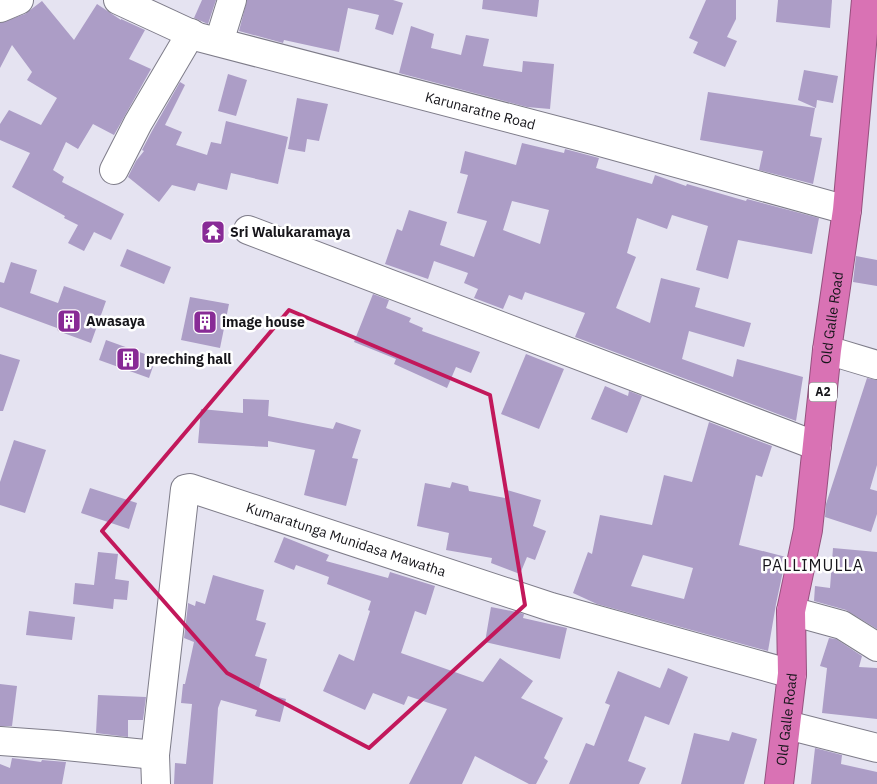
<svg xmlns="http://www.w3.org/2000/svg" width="877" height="784" font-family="'IBM Plex Sans',sans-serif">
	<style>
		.building { fill: #ac9dc6; fill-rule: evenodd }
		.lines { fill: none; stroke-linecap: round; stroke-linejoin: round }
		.minor-casing { stroke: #7e7c89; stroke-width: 30 }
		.highway-casing { stroke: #95517e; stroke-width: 30 }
		.minor { stroke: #fff; stroke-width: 28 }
		.highway { stroke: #d972b4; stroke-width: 28 }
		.marked { fill: none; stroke: #c2185b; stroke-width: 4; stroke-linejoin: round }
		.labels { text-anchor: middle; stroke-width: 5; stroke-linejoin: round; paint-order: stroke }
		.shield { fill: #fff; stroke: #5c5b5f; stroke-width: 1 }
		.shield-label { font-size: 12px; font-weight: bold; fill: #16151a }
		.street-label { font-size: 14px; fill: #16151a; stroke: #fff }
		.poi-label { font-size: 14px; font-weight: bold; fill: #16151a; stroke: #fff; text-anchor: start }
		.quarter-label { font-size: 16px; letter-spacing: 1px; fill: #16151a; stroke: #fff }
	</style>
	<rect width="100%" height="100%" fill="#e5e3f1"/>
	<g class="building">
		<path d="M202,0H216L208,24L194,18Z"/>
		<path d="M247,0H393L403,3L393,35L375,29L379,15L348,8L339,52L284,40L283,43L239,31Z"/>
		<path d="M483,0H539L537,17L482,9Z"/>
		<path d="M706,0H736V19L727,37L737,41L725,67L693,53L698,42L689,38Z"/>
		<path d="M778,0H832L830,28L776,22Z"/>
		<path d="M42,1L74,40L97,4L121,20V19L145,30L129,59L151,69L114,135L93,124L78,149L66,142L53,170L64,177L62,182L124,214L111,240L94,232L84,251L68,243L78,225L64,218L65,216L12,187L30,153L0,140V124L9,110L41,125L57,98L27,80L32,72L12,45L0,68V23L25,14Z"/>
		<path d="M411,26L434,34L431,48L461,55L466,35L489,39L483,66L522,72L523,61L554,64L550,109L527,107L399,73Z"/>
		<path d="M804,70L838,76L833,103L817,100L816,108L798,100Z"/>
		<path d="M228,74L247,80L236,116L218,111Z"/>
		<path d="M180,82L185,85L165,125L182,132L176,145L207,155L211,142L221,144L226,121L288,137L278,184L231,173L227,190L198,183L195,191L172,185L159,202L128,177L136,161L144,151L142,150L152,131Z"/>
		<path d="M708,92L815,108L810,136L822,138L813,184L759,170L763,151L700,140Z"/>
		<path d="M297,98L328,104L319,141L307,139L305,152L288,149Z"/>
		<path d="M522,143L564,153L565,149L599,158L596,168L652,184L655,175L686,186L687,184L746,201L747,199L819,218L812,254L738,240L728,279L696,270L708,226L672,215L667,229L637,218L627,253L636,257L616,308L650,323L661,278L700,288L695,307L751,323L744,347L689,331L682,359L733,377L737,359L803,377L796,421L575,337L585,313L525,292L522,300L509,295L503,309L474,298L478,289L464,283L468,273L434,261L428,279L385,264L397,229L402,231L409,210L447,222L440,245L474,257L487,221L457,213L468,175L460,173L465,151L516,165ZM512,201L549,210L540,244L503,230Z"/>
		<path d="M127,249L171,267L164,284L120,266Z"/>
		<path d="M856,256L877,260V286L853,282Z"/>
		<path d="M11,262L37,270L30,293L58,303L64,286L106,301L91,343L58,331L57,328L0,307V282L4,283Z"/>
		<path d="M373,294L389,300L386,308L411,318L409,322L423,328L422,331L480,352L471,373L456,367L447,388L394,364L396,359L354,342Z"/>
		<path d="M190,297L229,304L220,348L181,340Z"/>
		<path d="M106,340L156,358L149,378L99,360Z"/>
		<path d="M0,354L20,360L3,411H0Z"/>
		<path d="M526,354L564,369L539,429L501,414Z"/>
		<path d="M867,378L877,380V465L870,489L877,491V514L871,532L825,517L826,504Z"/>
		<path d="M605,386L628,396L629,391L642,396L627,433L591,419Z"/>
		<path d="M243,399L269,400L268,416L333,429L336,422L361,430L352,458L358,459L346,506L304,495L315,450L268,441V447L198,443L201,409L243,413Z"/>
		<path d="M709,422L772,446L762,477L756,475L739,545L786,557L776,604L768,651L597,604L573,593L588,552L592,554L600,515L652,525L664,475L692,482ZM643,555L693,568L684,599L631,586Z"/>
		<path d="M14,440L46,450L25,513L0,505V482Z"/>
		<path d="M452,482L468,486L469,491L505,498L507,490L541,500L533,526L546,531L535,560L527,557L520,574L491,563L492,558L446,550L449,533L417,526L425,483L450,488Z"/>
		<path d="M90,488L137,503L129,529L81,513Z"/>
		<path d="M284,537L329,555L326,561L388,578L390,572L435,586L426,615L415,611L401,653L483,682L500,658L533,681L521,698L563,718L544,758L548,761L536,784H529L475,756L462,784H409L447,709L408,696L404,705L373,693L365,710L323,691L339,654L354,661L370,611L368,610L371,601L327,584L329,577L296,565L294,570L274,562Z"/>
		<path d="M833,548L877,552V629L846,610L814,601L815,586L830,588Z"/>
		<path d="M98,552L118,554L115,579L129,581L127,600L114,599L113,609L73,604L75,583L94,585Z"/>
		<path d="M213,575L264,590L256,620L266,623L255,656L267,659L258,692L286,699L280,722L255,716L257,710L221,700L218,708L213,784H174L175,763L186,764L192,704L181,703L183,684H185L194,642L184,638L188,605V603L195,606L196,601L205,604Z"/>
		<path d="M491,607L517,612L524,614L523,618L567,628L560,659L485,642Z"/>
		<path d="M29,611L75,617L72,640L26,635Z"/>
		<path d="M829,638L836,639L862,656L859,667L877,668V719L822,713L827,668L820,666Z"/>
		<path d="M668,668L688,677L669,725L645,716L628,761L646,768L639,784H569L586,743L594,746L610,705L605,703L618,671L660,688Z"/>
		<path d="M0,684L17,686L12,726H0Z"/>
		<path d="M98,695L146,697L143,720H128V737L96,733Z"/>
		<path d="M732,732L757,739L744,784H681L694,733L729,741Z"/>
		<path d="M815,748L842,755L841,764L877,772V784H811Z"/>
		<path d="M12,758L41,762L42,760L66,762L62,784H0V764L10,768Z"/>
	</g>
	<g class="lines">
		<g class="minor-casing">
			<g id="minor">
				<path id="s1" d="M118,0L198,37L593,140L847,210"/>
				<path d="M0,8L19,0"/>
				<path d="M219,42L232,0"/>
				<path d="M114,170L138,123L191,33"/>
				<path d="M248,230L817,446"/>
				<path d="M827,350L877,365"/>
				<path d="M791,611L842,625L877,647"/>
				<path d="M787,725L877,748"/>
				<path d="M0,741L56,745L155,755"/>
				<path id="s2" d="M156,784L155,755L185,489L190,488L551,607L792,674"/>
			</g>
		</g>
		<g class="highway-casing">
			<g id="highway">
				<path id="s3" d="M779,784L792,674L791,611L808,530L827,350L847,210L866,0"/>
			</g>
		</g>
		<use href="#minor" class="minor"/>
		<use href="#highway" class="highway"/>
	</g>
	<path class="marked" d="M289,310L490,395L525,605L369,748L227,673L102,531Z"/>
	<defs>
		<g id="temple-square" transform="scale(1.25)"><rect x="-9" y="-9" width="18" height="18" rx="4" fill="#882b96" stroke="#fff"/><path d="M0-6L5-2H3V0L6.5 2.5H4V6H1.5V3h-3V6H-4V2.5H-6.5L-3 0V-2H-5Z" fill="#fff"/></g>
		<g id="building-square" transform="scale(1.25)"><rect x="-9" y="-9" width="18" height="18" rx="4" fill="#882b96" stroke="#fff"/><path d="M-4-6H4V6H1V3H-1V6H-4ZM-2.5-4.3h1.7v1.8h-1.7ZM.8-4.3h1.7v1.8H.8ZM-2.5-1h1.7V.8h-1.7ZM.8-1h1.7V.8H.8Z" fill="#fff"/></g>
	</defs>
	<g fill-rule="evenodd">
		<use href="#temple-square" x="213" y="232"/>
		<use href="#building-square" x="69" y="321"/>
		<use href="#building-square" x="205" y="322"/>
		<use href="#building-square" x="128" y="359"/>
	</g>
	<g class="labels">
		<rect class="shield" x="809" y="382.5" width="28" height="19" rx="4"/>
		<g class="shield-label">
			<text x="823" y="396">A2</text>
		</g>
		<g class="street-label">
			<text dy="5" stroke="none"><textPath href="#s1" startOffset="380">Karunaratne Road</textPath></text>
			<text dy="5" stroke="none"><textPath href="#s3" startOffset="470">Old Galle Road</textPath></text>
			<text dy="5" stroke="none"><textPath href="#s2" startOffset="466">Kumaratunga Munidasa Mawatha</textPath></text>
			<text dy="5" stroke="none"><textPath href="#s3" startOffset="65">Old Galle Road</textPath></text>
		</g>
		<g class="poi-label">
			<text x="230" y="237">Sri Walukaramaya</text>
			<text x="86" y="326">Awasaya</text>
			<text x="222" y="327">image house</text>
			<text x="146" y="364">preching hall</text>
		</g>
		<g class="quarter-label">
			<text x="813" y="571">PALLIMULLA</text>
		</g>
	</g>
</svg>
